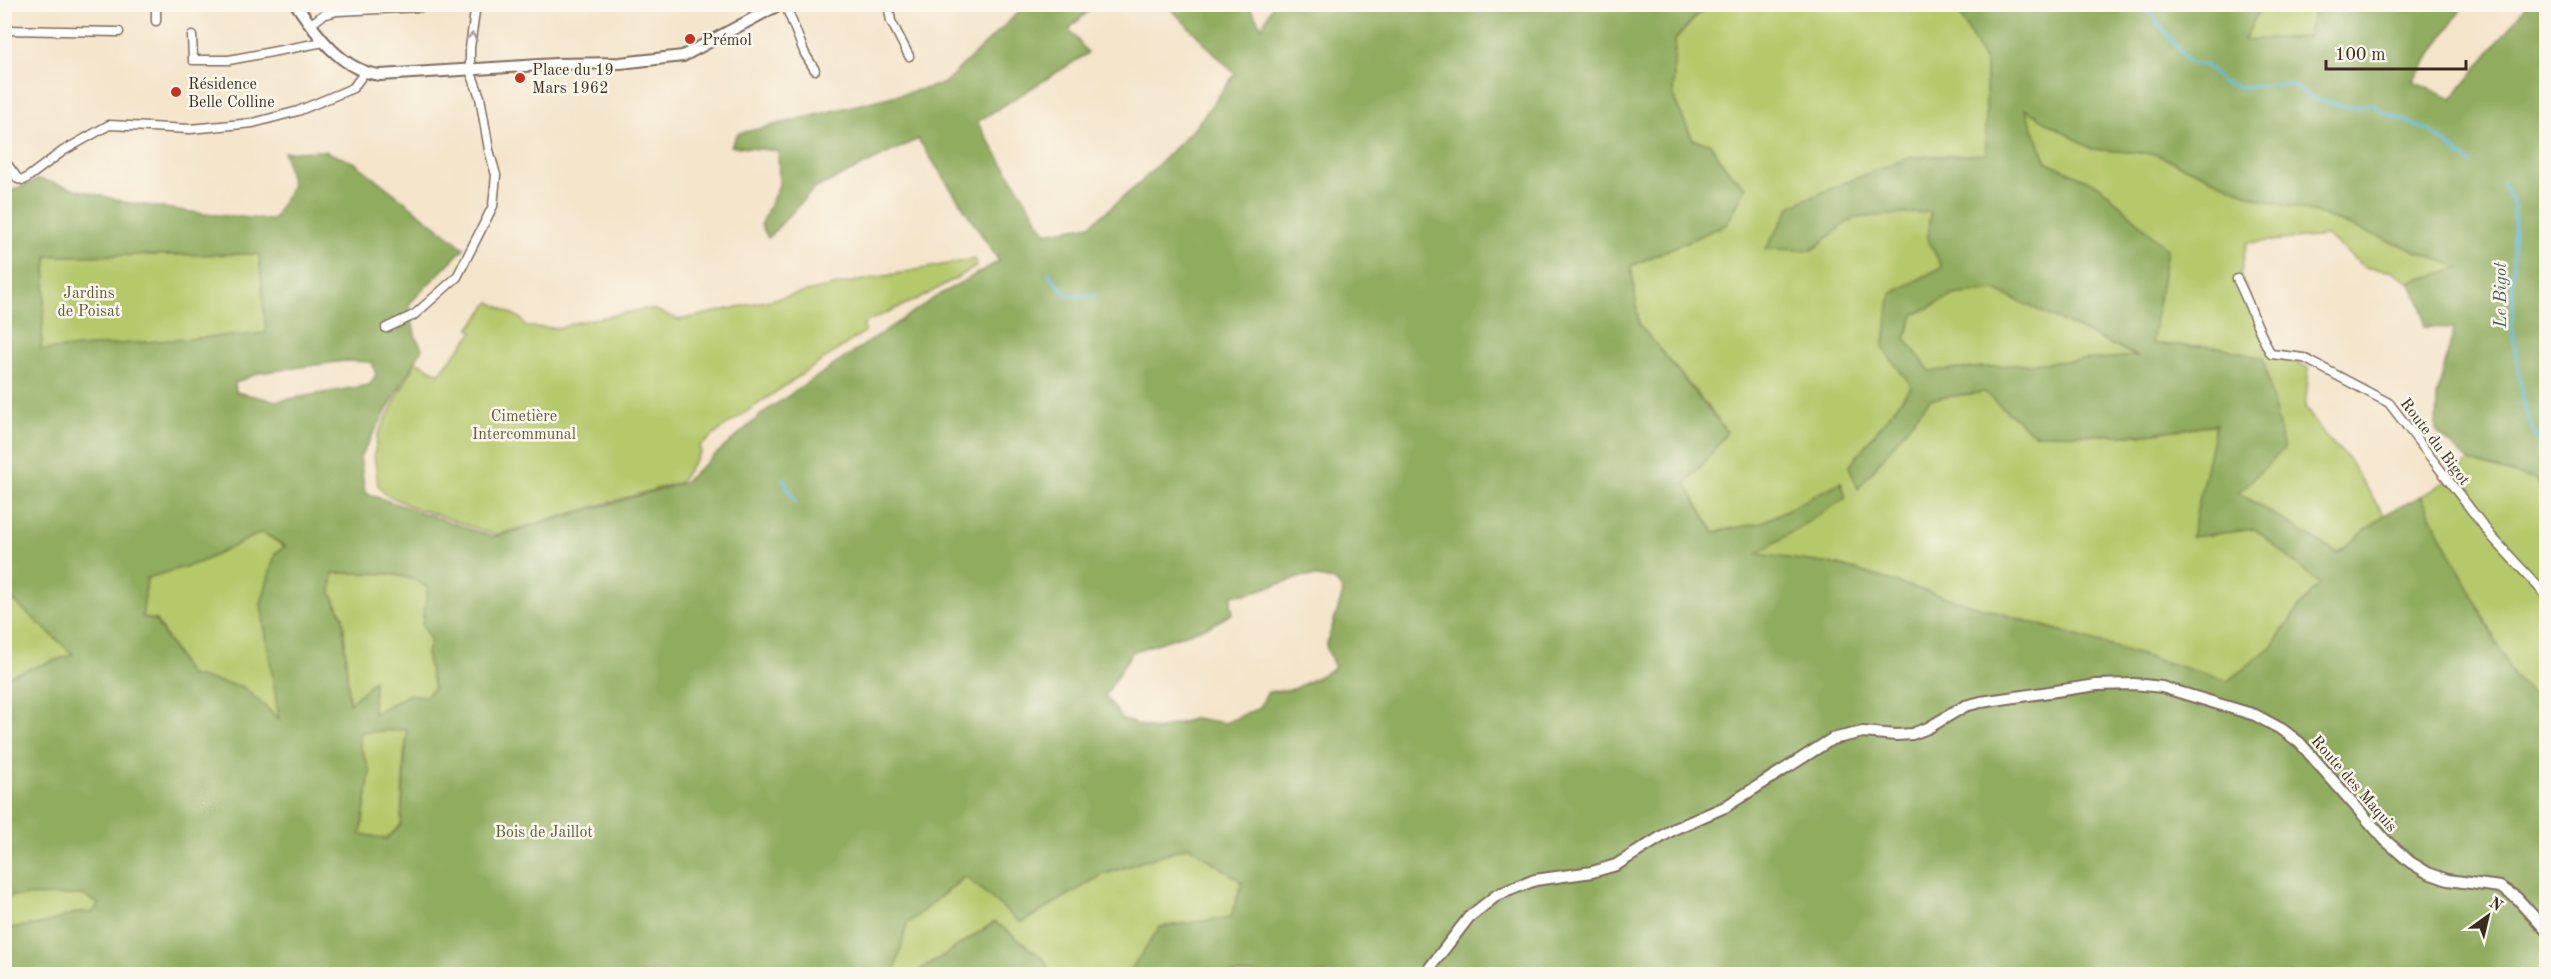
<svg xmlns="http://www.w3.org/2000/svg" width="2551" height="979" font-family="'Old Standard TT',serif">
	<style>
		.green { fill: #b5c86b; stroke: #787944; stroke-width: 1.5 }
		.forest { fill: #90ac5f; stroke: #666b3e; stroke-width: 1.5; fill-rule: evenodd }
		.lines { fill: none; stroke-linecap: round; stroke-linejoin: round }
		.stream { stroke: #5fbcdd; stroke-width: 3 }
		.minor-casing { stroke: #7c6b5a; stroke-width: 11 }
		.tertiary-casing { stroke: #7c6b5a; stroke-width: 14 }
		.minor { stroke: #fff; stroke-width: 8 }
		.tertiary { stroke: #fff; stroke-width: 10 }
		.oneway { stroke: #a79f9a }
		.poi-dot { fill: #c8321e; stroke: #fbf7ec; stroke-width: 2 }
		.labels { text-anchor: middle; stroke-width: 5; stroke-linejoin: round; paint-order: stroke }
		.poi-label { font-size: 16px; fill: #3b2a1e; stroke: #fbf7ec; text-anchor: start }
		.park-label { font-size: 16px; fill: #605935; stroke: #fbf7ec }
		.street-label { font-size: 16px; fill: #3b2a1e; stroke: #fbf7ec }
		.water-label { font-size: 18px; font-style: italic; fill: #485d61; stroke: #fbf7ec }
	</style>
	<rect width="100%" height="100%" fill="#fbf7ec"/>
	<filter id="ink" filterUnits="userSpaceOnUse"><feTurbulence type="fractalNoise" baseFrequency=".0167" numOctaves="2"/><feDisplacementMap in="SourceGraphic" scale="12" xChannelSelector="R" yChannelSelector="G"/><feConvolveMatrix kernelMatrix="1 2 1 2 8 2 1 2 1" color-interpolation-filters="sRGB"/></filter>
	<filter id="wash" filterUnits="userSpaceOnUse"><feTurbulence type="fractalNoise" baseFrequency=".008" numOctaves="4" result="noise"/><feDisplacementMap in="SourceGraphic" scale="24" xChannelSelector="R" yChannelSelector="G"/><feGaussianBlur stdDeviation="1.35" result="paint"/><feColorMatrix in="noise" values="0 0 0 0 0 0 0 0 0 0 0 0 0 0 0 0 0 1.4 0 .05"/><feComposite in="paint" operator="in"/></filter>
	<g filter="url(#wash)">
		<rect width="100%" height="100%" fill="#f4e4ca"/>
		<g class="green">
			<path d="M1707,5H1955L1986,64V155L1911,157L1766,248L1812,250L1853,218L1930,211L1928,240L1942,267L1891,294L1883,349L1912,386L1849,466L1858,488L1930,399L1984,392L2034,434L2139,435L2216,424L2192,536L2255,529L2320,584L2300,606L2272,646L2228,681L1838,565L1756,554L1845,498L1841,482L1761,523L1714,532L1685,483L1708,458L1718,419L1639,324L1631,266L1727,224L1745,188L1724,166L1710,144L1693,140L1673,96L1675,40Z"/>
			<path d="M2260,5H2316L2307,37L2244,40Z"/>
			<path d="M2024,108L2092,149L2155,154L2257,198L2320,214L2461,268L2409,282L2394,272L2364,267L2327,236L2247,243L2240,275L2275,357L2287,359L2309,368L2305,408L2327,438L2347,457L2384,515L2338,553L2237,492L2219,347L2152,344L2100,186L2047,162Z"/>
			<path d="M260,254L266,333L41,350L47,256Z"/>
			<path d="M974,259L977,262L976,267L924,296L864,323V332L724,427L699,447L701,451L680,482L496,535L408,505L385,494L378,485L374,455L378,434L416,361L439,374L473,332L469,329L490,302L520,318L526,327L561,328L574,323L645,309L655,310L679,320L842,284Z"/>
			<path d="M1995,290L2138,357L1930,371L1905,338L1914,315L1953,295Z"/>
			<path d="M2469,461L2537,480L2546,503V707L2514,677L2421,496L2435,489Z"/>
			<path d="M262,532L285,547L261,604L280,720L243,687L189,675L156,620L142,618L147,578L201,562Z"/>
			<path d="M332,573C365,574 401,568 428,588L422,624L431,642L426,654L434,688L426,696L408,695L373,714V681L349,705L343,617L331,593Z"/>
			<path d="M5,593L74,655L5,677Z"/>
			<path d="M408,730L404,755L401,825L386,839L361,834L370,772L360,745V732Z"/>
			<path d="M1189,846L1242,882L1231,918L1161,927L1128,974H1051L1044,959L995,922L915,974H894L907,924L966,876L1021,923L1102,875Z"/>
			<path d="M59,894L83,895L100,903L92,913L79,912L46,923L5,929V896Z"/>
		</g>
		<g class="forest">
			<path d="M1273,4H1707L1675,40L1673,96L1693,140L1710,143L1724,166L1746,188L1727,224L1631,266L1639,324L1727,432L1708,458L1685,483L1714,532L1761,523L1841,482L1846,498L1757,554L1838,565L2228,681L2272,646L2300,606L2320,584L2255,529L2191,537L2216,424L2139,435L2034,434L1984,392L1930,399L1858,489L1849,466L1912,386L1883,349L1891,294L1942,267L1928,240L1930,212L1853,218L1812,250L1766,249L1791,206L1846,182L1911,157L1986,154V64L1955,5H2262L2244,40L2307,37L2316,5H2464L2413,82L2452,99L2527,5H2546V503L2537,480L2469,461L2436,431L2437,396L2454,328L2424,327C2426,311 2417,295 2409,282L2460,268L2320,214L2257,198L2155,154L2092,149L2025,109L2047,162L2100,186L2167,249L2152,344L2219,347L2263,358L2284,449L2238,493L2338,553L2384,515L2421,496L2514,677L2546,707V974H1128L1160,927L1231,917L1242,882L1189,846L1102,875L1021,923L965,876L907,924L894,974H5V929L46,923L79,912L92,913L99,904L83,895L5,896V677L73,654L5,593L4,406L9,343L4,304L5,195L8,192L39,179L125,202L205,214L273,220L292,185L284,152L324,151L355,163L464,248L409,304L415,335L422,349L360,457L365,493L493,537L683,483L764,412L937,296L999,261L918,139L814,189L768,238L761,225L779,185L778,151L731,146L737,134L943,84L1026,5H1095L1069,29L1088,53L977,122L1046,233L1090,225L1141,182L1196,126L1235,74L1167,5H1248L1262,27ZM259,254L266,333L41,350L47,256ZM1995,290L2137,356L1930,371L1905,338L1914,315L1953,295ZM344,361L372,362L376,375L369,385L277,401L236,392L235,383L258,373ZM262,532L285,546L275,554L261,604L279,719L243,687L189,675L155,620L142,617L147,578L201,562ZM333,573C365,574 401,568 428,588L422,624L431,642L426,654L434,688L426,696L408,695L373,714L374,681L349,704L343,617L331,593ZM1305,576C1320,578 1338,576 1343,593L1326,646L1335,668L1294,689L1268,692L1259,708L1225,723L1195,718L1157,730L1123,720L1105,696L1132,652L1210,626L1233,613L1231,603L1232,595L1246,594ZM407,730L401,825L386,839L361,834L370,772L360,745V732Z"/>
			<path d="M995,922L1044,959L1051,974H915Z"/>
		</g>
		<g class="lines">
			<g class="stream">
				<path d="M1472,4L1481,12"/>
				<path d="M2134,4L2152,15L2189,63L2206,65L2221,82L2239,87L2291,84L2311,98L2351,108L2373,104L2384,113L2429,130L2471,164"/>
				<path d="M2502,183L2514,205L2512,329L2525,410L2546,459"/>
				<path d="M1048,273L1067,296H1095"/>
				<path d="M783,478L795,502"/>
			</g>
		</g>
	</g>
	<g filter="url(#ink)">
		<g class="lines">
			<g class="minor-casing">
				<g id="minor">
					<path d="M156,4V21"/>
					<path d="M785,4L805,54L815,70"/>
					<path d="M888,4L891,21L909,56"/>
					<path d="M310,25L323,15L337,11L421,7"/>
					<path d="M4,30L119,32"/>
					<path d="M192,36L193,60H229L324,42"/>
					<path d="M4,160L18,179L24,180L63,151L109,125L190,129L253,123L298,111L353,88L364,73"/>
					<path d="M2237,279C2250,303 2257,330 2271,354L2304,358L2389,403L2492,537L2546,595"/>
					<path d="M386,328L414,315L457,277L493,206L496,175L489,150L480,97L470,70V48L476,4"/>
				</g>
			</g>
			<g class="tertiary-casing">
				<g id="tertiary">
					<path d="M296,4C316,34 342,71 380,75L556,64L620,63L683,56L780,4"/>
					<path d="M1425,974L1469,917L1497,895L1535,880L1592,872L1616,865L1674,829L1725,807L1832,739L1863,732L1896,735L1912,734L1928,728L1965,706L1981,702L2097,685L2134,684L2162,687L2255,715L2283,730L2300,743L2385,840L2410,862L2428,873L2448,880L2500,887L2517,898L2546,930"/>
				</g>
			</g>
			<use href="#minor" class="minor"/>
			<use href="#tertiary" class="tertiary"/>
		</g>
		<defs><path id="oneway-chevron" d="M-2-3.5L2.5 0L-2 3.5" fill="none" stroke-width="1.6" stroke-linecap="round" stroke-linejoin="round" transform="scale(1.5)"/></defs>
		<use class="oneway" href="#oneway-chevron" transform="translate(472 37) rotate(-81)"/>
	</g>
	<g class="poi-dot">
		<circle cx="690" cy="39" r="6"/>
		<circle cx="520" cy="78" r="6"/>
		<circle cx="176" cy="92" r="6"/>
	</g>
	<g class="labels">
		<g class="poi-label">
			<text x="702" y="45">Prémol</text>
			<text x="532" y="75">Place du 19<tspan x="532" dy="18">Mars 1962</tspan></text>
			<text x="188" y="89">Résidence<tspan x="188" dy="18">Belle Colline</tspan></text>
		</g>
		<g class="park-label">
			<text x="89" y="298">Jardins<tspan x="89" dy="18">de Poisat</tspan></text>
			<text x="524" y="421">Cimetière<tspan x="524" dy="18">Intercommunal</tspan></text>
			<text x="544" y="837">Bois de Jaillot</text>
		</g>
		<g class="street-label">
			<text transform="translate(2436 441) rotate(53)" y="6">Route du Bigot</text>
			<text transform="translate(2355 783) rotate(49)" y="6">Route des Maquis</text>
		</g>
		<g class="water-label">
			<text transform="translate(2500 295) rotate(-90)" y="6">Le Bigot</text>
		</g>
	</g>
	<rect width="2551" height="979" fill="none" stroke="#fbf7ec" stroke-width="24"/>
	<g transform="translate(2488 916) rotate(34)" stroke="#fbf7ec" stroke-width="4.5" paint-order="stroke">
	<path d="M0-4.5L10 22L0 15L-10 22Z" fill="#3b2a1e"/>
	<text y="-9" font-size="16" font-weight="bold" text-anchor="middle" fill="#3b2a1e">N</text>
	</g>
	<path d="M2326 60v9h140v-9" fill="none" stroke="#3b2a1e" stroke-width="3"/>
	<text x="2335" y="60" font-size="18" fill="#3b2a1e" stroke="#fbf7ec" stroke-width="4.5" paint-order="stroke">100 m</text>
</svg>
